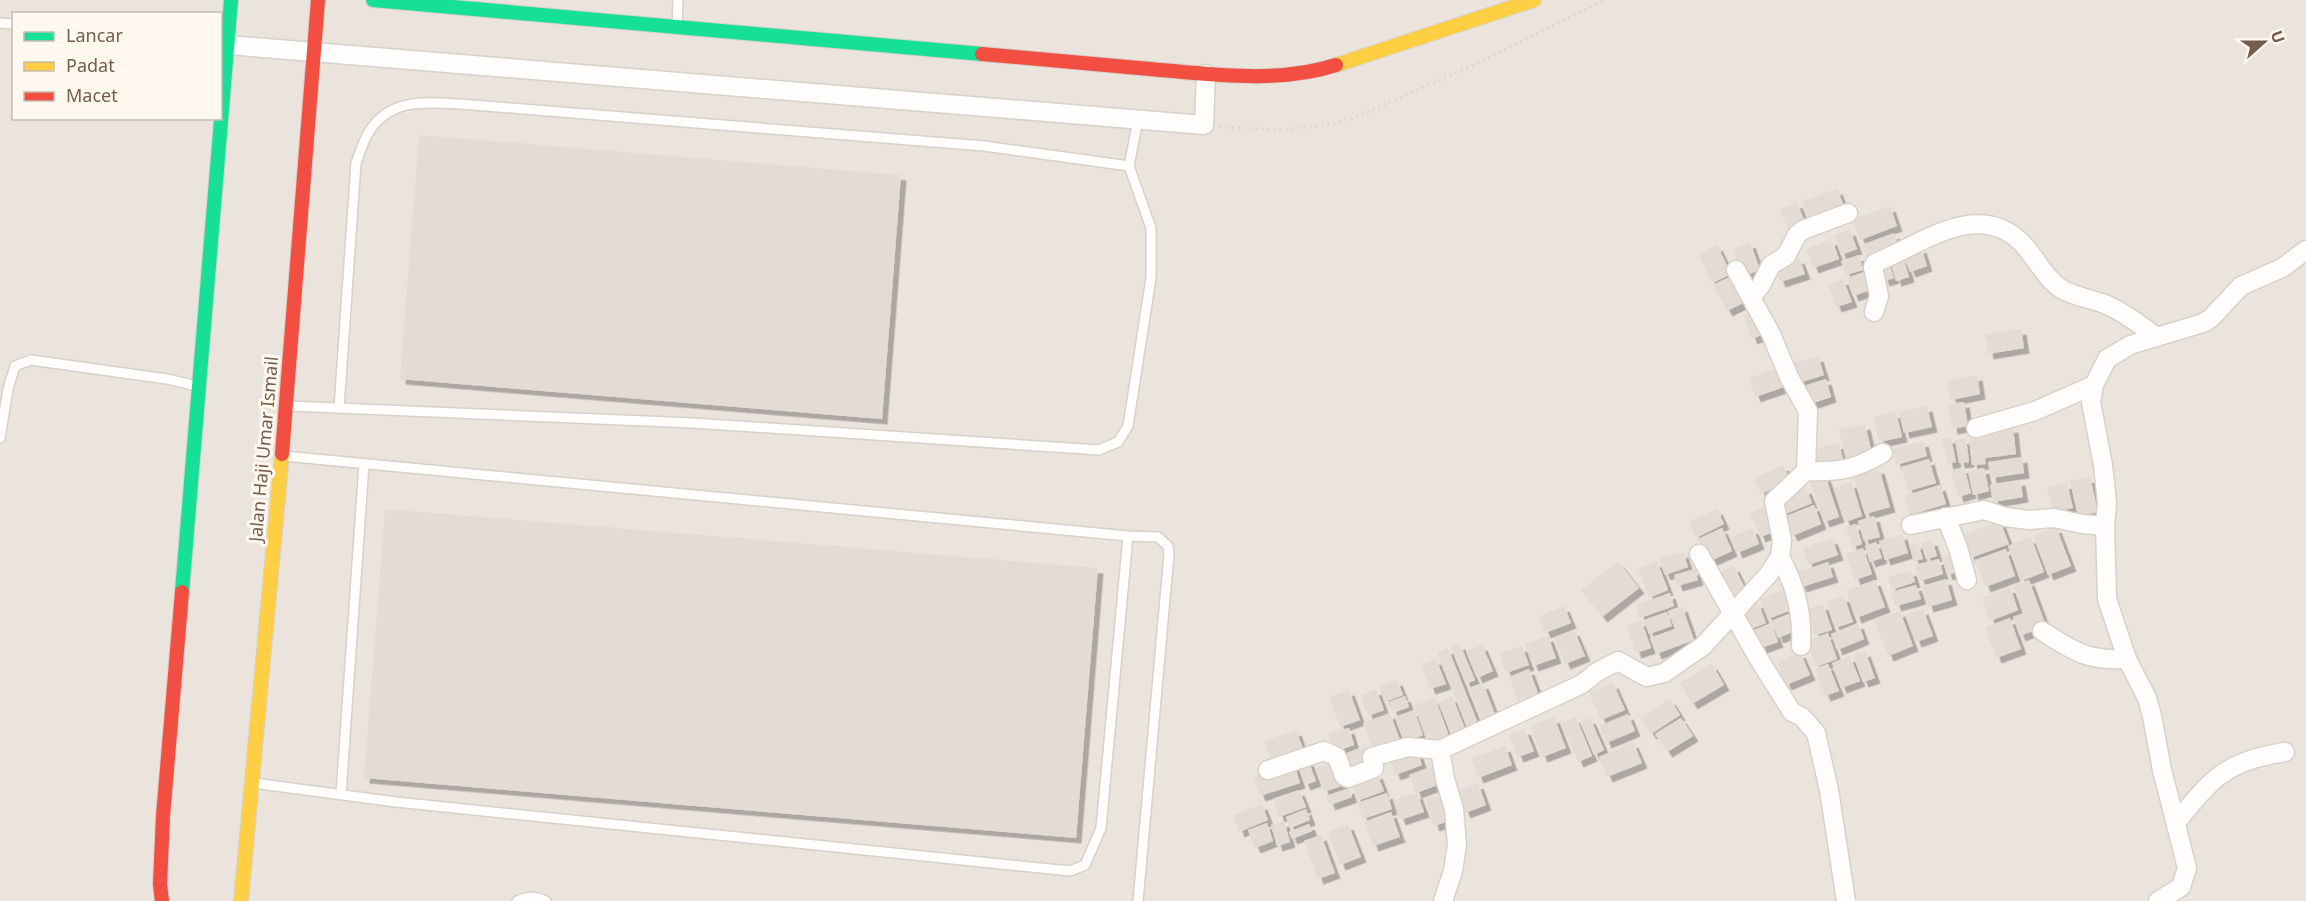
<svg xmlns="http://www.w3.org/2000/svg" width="2306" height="901" font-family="'Noto Sans',sans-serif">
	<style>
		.industrial { fill: #ebe4dd; fill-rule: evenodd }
		.building { fill: #e4dcd4; filter: url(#shadow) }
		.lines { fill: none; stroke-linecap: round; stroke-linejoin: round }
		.lane-casing { stroke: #d7d1ca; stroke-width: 12 }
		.street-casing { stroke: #d7d1ca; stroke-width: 21 }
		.fast-casing { stroke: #d7d0c8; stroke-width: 16 }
		.slow-casing { stroke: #d7d0c8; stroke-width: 16 }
		.jam-casing { stroke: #d7d0c8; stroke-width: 16 }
		.path { stroke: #dad3ce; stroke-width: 3; stroke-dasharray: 1.5 4.5; stroke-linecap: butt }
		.lane { stroke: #fefdfc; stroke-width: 9 }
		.street { stroke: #fefdfc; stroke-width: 18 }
		.fast { stroke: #16e098; stroke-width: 14 }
		.slow { stroke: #ffcf43; stroke-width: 14 }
		.jam { stroke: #f24e42; stroke-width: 14 }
		.labels { text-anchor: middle; stroke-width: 6; stroke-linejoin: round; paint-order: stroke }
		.street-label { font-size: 18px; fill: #765c4c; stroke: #fff8ee }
	</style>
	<defs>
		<filter id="shadow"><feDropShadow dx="5.5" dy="5.5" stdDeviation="0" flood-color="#0004"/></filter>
	</defs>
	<rect width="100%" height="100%" fill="#f7f4ec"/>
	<path class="industrial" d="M0,0H2306V901H0ZM14,14H220V118H14Z"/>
	<g class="building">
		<path d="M419,135L901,175L882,419L400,379Z"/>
		<path d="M1837,189L1846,211L1810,224L1802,201Z"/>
		<path d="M1797,202L1806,225L1789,232L1780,209Z"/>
		<path d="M1890,206L1897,226L1860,240L1852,219Z"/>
		<path d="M1850,230L1857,249L1841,255L1834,235Z"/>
		<path d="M1894,233L1900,250L1868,261L1862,245Z"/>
		<path d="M1832,239L1839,259L1813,268L1806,249Z"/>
		<path d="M1750,242L1760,270L1743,276L1733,249Z"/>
		<path d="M1717,245L1731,274L1712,283L1698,254Z"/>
		<path d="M1921,247L1927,266L1910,272L1903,254Z"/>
		<path d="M1859,255L1863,270L1846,275L1841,261Z"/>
		<path d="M1903,256L1909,277L1896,281L1890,260Z"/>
		<path d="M1799,258L1805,274L1780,282L1774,266Z"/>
		<path d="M1888,260L1894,278L1884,281L1878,263Z"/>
		<path d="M1870,270L1876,288L1853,296L1847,278Z"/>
		<path d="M1732,276L1745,302L1727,311L1713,285Z"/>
		<path d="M1843,279L1852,302L1836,307L1828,284Z"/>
		<path d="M1755,311L1764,334L1752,339L1743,315Z"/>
		<path d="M2021,329L2024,348L1988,354L1985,334Z"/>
		<path d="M1818,356L1824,375L1795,384L1789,365Z"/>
		<path d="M1777,368L1784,387L1755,397L1749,378Z"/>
		<path d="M1977,375L1980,394L1951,400L1947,381Z"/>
		<path d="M1826,379L1831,397L1807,405L1801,387Z"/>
		<path d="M1964,402L1968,426L1952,429L1948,404Z"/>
		<path d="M1927,406L1932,427L1904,433L1899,412Z"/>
		<path d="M1896,412L1902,437L1879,442L1873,417Z"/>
		<path d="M1865,424L1872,454L1846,460L1839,430Z"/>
		<path d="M2013,427L2016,454L1985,458L1986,464L1972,465L1969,439L1982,437L1985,450L1982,431Z"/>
		<path d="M1951,437L1956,462L1948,464L1942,439Z"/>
		<path d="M1966,438L1969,462L1959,463L1955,440Z"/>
		<path d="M1923,441L1927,456L1896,465L1892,449Z"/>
		<path d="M1839,443L1843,459L1816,466L1812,449Z"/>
		<path d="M2022,457L2024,473L1991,478L1988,462Z"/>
		<path d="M1929,459L1936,483L1908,491L1901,467Z"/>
		<path d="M1783,465L1790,481L1761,494L1754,478Z"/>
		<path d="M1964,467L1971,493L1958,497L1951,471Z"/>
		<path d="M1879,468L1890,507L1865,514L1853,476Z"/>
		<path d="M1984,468L1989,491L1973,495L1968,471Z"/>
		<path d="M1825,475L1839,517L1824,522L1809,480Z"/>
		<path d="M2090,477L2098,512L2078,516L2070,481Z"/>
		<path d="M2020,480L2023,497L1993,502L1990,485Z"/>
		<path d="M1852,482L1862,516L1845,522L1834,488Z"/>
		<path d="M2067,483L2073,508L2053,512L2047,488Z"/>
		<path d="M1940,485L1946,504L1910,515L1904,496Z"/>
		<path d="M1806,488L1812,503L1783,515L1777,500Z"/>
		<path d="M1768,505L1779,530L1760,537L1750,513Z"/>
		<path d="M1814,505L1821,524L1792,536L1784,517Z"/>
		<path d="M385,509L1098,568L1076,838L364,778Z"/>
		<path d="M1717,509L1724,524L1696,538L1689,522Z"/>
		<path d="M1874,516L1880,537L1864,541L1858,521Z"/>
		<path d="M2000,521L2009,544L1970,558L1962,535Z"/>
		<path d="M1856,524L1862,544L1852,547L1846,527Z"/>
		<path d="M2056,527L2071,566L2048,575L2033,536Z"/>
		<path d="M1722,528L1732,551L1708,562L1698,539Z"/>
		<path d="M1753,528L1759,544L1737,553L1731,537Z"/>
		<path d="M1902,534L1908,553L1885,560L1879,541Z"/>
		<path d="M2031,537L2044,572L2021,581L2008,546Z"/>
		<path d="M1832,538L1838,555L1808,565L1803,548Z"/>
		<path d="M1932,540L1937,556L1926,559L1921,543Z"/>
		<path d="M1876,542L1882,558L1870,562L1865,546Z"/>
		<path d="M1918,543L1923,559L1914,561L1909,545Z"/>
		<path d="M1863,548L1872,574L1855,580L1846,554Z"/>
		<path d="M2006,549L2015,576L1985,587L1975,560Z"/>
		<path d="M1683,552L1688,567L1665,575L1659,559Z"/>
		<path d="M1954,553L1960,571L1947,575L1942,557Z"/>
		<path d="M1939,559L1943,574L1920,581L1915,565Z"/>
		<path d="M1618,561L1639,588L1602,617L1581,590Z"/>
		<path d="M1657,561L1668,590L1649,598L1638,568Z"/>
		<path d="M1828,562L1833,577L1801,587L1796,573Z"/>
		<path d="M1734,566L1747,593L1730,602L1717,574Z"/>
		<path d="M1695,569L1698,580L1677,586L1674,575Z"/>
		<path d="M1911,570L1915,582L1891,590L1888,577Z"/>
		<path d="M1946,579L1952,600L1928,607L1922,586Z"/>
		<path d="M1875,580L1885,607L1856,618L1846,591Z"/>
		<path d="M2029,580L2046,626L2020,636L2013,617L2024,613L2013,586Z"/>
		<path d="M1916,585L1921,599L1896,606L1891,592Z"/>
		<path d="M2010,587L2018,610L1990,621L1982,598Z"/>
		<path d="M1788,588L1796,608L1768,619L1760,599Z"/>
		<path d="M1670,593L1674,606L1640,618L1636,605Z"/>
		<path d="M1844,596L1853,622L1835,628L1826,602Z"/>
		<path d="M1758,602L1766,623L1748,630L1740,609Z"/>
		<path d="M1823,604L1832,630L1815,635L1806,609Z"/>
		<path d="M1564,606L1571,623L1545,633L1539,616Z"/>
		<path d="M1682,606L1694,640L1656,654L1650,638L1675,629L1668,611Z"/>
		<path d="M1923,609L1933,636L1916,642L1906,615Z"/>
		<path d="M1900,611L1913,646L1888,656L1874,620Z"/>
		<path d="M1667,612L1672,626L1649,634L1644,620Z"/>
		<path d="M1794,612L1800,629L1778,638L1771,621Z"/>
		<path d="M2010,618L2021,649L1996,658L1985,627Z"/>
		<path d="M1641,620L1651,648L1636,653L1626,626Z"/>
		<path d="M1771,623L1778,642L1756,650L1749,632Z"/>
		<path d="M1858,623L1864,639L1837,650L1831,634Z"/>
		<path d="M1574,630L1585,656L1565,664L1554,638Z"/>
		<path d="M1828,633L1837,659L1816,667L1807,641Z"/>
		<path d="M1548,636L1556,658L1533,666L1525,644Z"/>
		<path d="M1460,644L1475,680L1466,684L1451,647Z"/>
		<path d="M1482,645L1493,671L1477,678L1466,651Z"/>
		<path d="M1522,646L1529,665L1506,673L1500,653Z"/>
		<path d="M1448,648L1479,726L1468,730L1437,652Z"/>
		<path d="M1865,651L1875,678L1863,682L1853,655Z"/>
		<path d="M1800,652L1810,675L1786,685L1777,662Z"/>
		<path d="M1850,656L1860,681L1841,688L1832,663Z"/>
		<path d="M1436,659L1446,684L1430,689L1421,664Z"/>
		<path d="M1712,664L1724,685L1692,704L1680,683Z"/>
		<path d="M1828,664L1839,691L1825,696L1815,669Z"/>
		<path d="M1529,669L1539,696L1519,703L1509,677Z"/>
		<path d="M1397,680L1403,695L1385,702L1379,686Z"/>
		<path d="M1483,683L1496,717L1482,722L1469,688Z"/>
		<path d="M1613,683L1625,710L1601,720L1589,693Z"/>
		<path d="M1376,689L1384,710L1368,716L1360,695Z"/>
		<path d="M1349,690L1360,720L1340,727L1329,697Z"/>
		<path d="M1405,696L1409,707L1393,713L1389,702Z"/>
		<path d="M1452,696L1466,731L1452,737L1438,702Z"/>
		<path d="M1435,698L1449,736L1428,744L1414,705Z"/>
		<path d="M1670,699L1680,715L1651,734L1641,718Z"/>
		<path d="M1414,710L1423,735L1404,742L1395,717Z"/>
		<path d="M1390,713L1401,743L1374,753L1363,723Z"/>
		<path d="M1628,714L1635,731L1606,743L1599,726Z"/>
		<path d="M1554,717L1566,748L1542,757L1530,726Z"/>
		<path d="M1576,717L1592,756L1578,762L1561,723Z"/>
		<path d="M1590,718L1604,750L1594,755L1580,722Z"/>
		<path d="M1681,718L1693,736L1667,752L1655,734Z"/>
		<path d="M1349,728L1354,745L1334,752L1328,734Z"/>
		<path d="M1525,729L1534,751L1518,757L1509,734Z"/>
		<path d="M1296,730L1303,749L1271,761L1264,741Z"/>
		<path d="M1633,742L1642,763L1607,777L1599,757Z"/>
		<path d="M1365,746L1372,763L1347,774L1339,756Z"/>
		<path d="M1505,746L1512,765L1478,778L1471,759Z"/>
		<path d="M1416,748L1422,765L1395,775L1389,758Z"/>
		<path d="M1308,760L1316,781L1305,785L1297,764Z"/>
		<path d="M1335,761L1344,785L1324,792L1316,768Z"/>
		<path d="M1294,763L1300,783L1260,796L1253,777Z"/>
		<path d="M1436,765L1443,783L1416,793L1409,775Z"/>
		<path d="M1377,773L1384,791L1357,801L1351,783Z"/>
		<path d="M1478,783L1486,805L1465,813L1457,791Z"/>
		<path d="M1349,788L1352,797L1330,805L1326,796Z"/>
		<path d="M1299,790L1306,807L1279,817L1273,799Z"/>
		<path d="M1387,793L1392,809L1363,819L1357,803Z"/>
		<path d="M1417,793L1424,812L1400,820L1394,800Z"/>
		<path d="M1439,795L1448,821L1434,826L1425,799Z"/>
		<path d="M1262,804L1268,820L1239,832L1233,815Z"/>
		<path d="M1306,809L1310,820L1290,828L1286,817Z"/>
		<path d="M1391,812L1400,837L1373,846L1364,822Z"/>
		<path d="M1284,821L1290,842L1277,846L1271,825Z"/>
		<path d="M1267,823L1273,841L1255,848L1248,830Z"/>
		<path d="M1309,824L1312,831L1292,839L1289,832Z"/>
		<path d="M1348,824L1361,857L1340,865L1328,832Z"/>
		<path d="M1321,835L1335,873L1318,879L1304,841Z"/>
	</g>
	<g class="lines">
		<g class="lane-casing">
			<g id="lane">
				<path d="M0,23L14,24"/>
				<path d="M677,25L678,0"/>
				<path d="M289,406L693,423L1099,450L1118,442L1128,426L1151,278V228L1129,166"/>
				<path d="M339,408L356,163C360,153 363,141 369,132C390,98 426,102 460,104L984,146L1129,166L1138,120"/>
				<path d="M0,438L8,389L15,366L31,360L167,379L197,386"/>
				<path d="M284,456L1128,536L1158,537L1168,546L1169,554L1138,901"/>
				<path d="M253,783L396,802L1070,871L1085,865L1101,828L1128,536"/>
				<path d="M341,794L364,464"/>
				<path d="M517,901C528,896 535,896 546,901"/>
			</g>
		</g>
		<g class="street-casing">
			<g id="street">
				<path d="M228,45L1204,125L1206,74"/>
				<path d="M1751,297L1761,285L1771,265L1786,256L1797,235L1803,230L1848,213"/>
				<path d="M1874,312L1879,296L1873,267L1875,263C1920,245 1977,199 2021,242C2036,257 2045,279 2063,290C2076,297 2093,299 2107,305C2125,313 2141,325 2156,337"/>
				<path d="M1976,428L2035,411L2094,385"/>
				<path d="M1806,471C1839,472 1854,470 1883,453"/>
				<path d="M1946,517L1958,548L1967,580"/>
				<path d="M1911,525L1984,510L2006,517L2029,520L2054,518L2082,524L2105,526"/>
				<path d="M1699,554L1760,661L1792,712L1802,717L1816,733L1829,790L1846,901"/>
				<path d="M1780,557C1795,584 1803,614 1801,646"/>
				<path d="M2042,631C2075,652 2087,661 2127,659"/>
				<path d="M1268,770L1324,751L1337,757L1344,776L1348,778L1374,768L1372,757L1408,747L1440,750"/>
				<path d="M2176,823C2213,777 2225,762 2285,752"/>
				<path d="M1443,901L1453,871L1457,845L1454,809L1445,779L1440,750L1582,684L1597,672L1618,661L1647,677L1664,673L1703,646L1768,575L1780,557L1782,540L1774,501L1806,471L1808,411L1789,377L1771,334L1736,270"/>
				<path d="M2158,901L2181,887L2187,868L2162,770L2152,716L2147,698L2127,659L2107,599L2105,526L2107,503L2103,465L2091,402L2094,385L2107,359L2130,345L2203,323L2211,318L2241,286L2282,268L2306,250"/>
			</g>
		</g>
		<g class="fast-casing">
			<g id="fast">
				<path d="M373,0L982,54"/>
				<path d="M182,592L231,0"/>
			</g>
		</g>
		<g class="slow-casing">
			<g id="slow">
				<path d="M1336,65L1534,0"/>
				<path d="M241,901L282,454"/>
			</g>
		</g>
		<g class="jam-casing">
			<g id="jam">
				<path d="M982,54C1038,59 1094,64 1150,69C1211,74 1277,84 1336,65"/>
				<path d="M282,454L318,0"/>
				<path d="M162,901L160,884L163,816L182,592"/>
			</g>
		</g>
		<path class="path" d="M1220,127L1279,130L1326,125L1351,119L1476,64L1605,0"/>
		<use href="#lane" class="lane"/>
		<use href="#street" class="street"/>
		<use href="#fast" class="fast"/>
		<use href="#slow" class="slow"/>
		<use href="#jam" class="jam"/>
	</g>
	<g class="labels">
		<g class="street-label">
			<text transform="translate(264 449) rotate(-85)" y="6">Jalan Haji Umar Ismail</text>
		</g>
	</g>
	<rect x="12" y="12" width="210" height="108" fill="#fff8ee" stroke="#c8baad" stroke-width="1.5"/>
	<rect x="24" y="32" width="30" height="9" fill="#16e098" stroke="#c8baad" stroke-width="1.5"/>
	<text x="66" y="42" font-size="18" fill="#765c4c">Lancar</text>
	<rect x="24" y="62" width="30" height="9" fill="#ffcf43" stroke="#c8baad" stroke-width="1.5"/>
	<text x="66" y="72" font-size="18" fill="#765c4c">Padat</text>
	<rect x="24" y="92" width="30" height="9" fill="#f24e42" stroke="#c8baad" stroke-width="1.5"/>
	<text x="66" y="102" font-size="18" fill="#765c4c">Macet</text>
	<g transform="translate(2264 42) rotate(69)" stroke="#fff8ee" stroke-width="4.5" paint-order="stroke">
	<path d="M0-4.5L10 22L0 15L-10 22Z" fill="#765c4c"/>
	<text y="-9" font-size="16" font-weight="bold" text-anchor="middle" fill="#765c4c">U</text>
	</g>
</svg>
